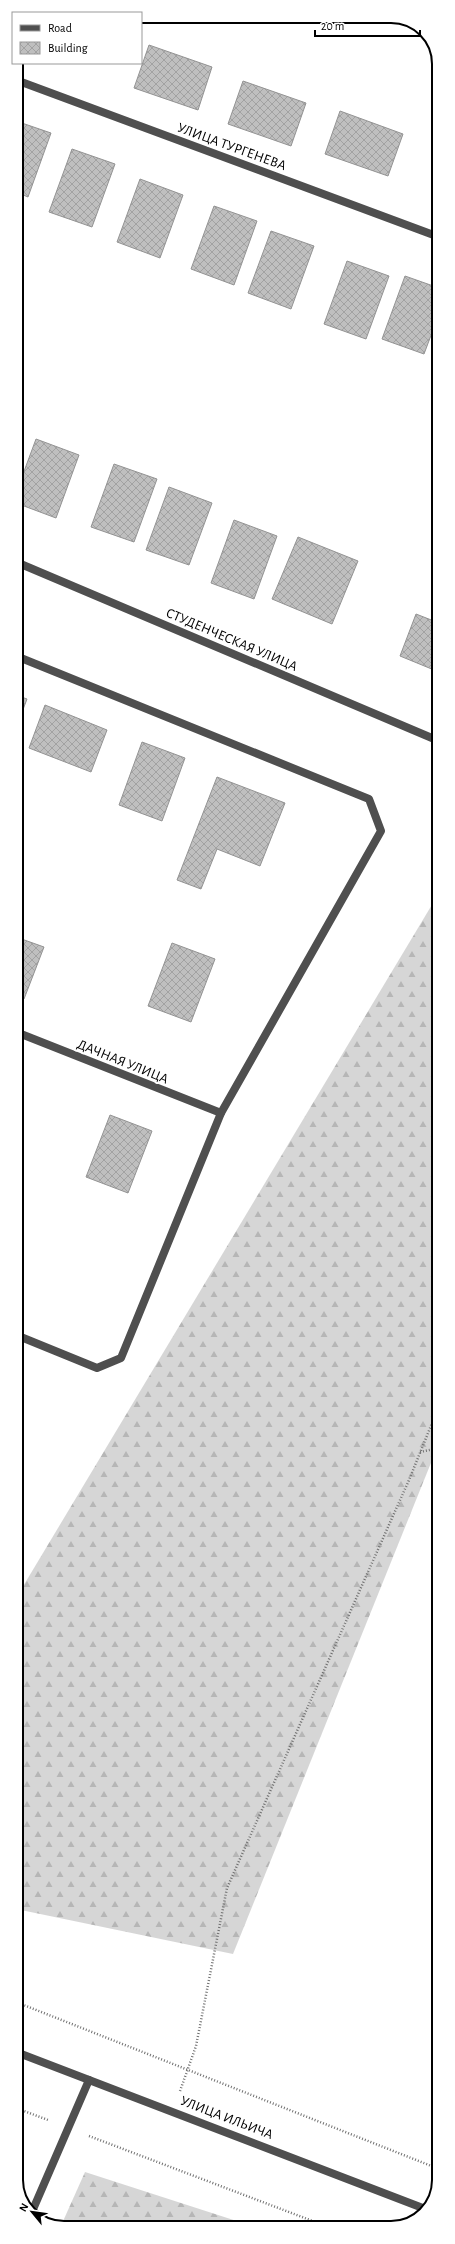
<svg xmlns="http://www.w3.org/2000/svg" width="455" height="2244" font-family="'Alegreya Sans',sans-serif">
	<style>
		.forest { fill: url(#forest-firs) }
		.building { fill: url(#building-cross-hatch); stroke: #939393 }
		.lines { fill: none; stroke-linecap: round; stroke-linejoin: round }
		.path { stroke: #717171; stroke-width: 2.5; stroke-dasharray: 1 2; stroke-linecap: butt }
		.service { stroke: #4f4f4f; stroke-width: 8 }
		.minor { stroke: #4f4f4f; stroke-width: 8 }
		.tertiary { stroke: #4f4f4f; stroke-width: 8 }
		.labels { text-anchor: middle; stroke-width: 4; stroke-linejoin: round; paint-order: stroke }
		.street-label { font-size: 14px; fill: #000; stroke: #fff }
		.rim { fill: none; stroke: #000; stroke-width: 2 }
	</style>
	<defs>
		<pattern id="forest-firs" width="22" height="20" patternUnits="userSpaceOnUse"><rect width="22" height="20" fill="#d6d6d6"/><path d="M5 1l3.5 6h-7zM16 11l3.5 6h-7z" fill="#b6b6b6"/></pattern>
		<pattern id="building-cross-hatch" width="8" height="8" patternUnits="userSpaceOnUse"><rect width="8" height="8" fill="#bfbfbf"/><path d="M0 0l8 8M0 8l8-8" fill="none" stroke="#a2a2a2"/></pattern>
	</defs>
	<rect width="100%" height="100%" fill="#fff"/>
	<g class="forest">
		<path d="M439,893V1443L233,1954L16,1909V1598Z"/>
		<path d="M85,2172L258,2228H60Z"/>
	</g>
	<g class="building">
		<path d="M149,45L212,67L198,110L134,88Z"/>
		<path d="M243,81L306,103L291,146L228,124Z"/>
		<path d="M340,111L403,134L388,176L325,154Z"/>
		<path d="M16,121L51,133L28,197L16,192Z"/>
		<path d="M72,149L115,164L92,227L49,212Z"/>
		<path d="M140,179L183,195L160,258L117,242Z"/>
		<path d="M214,206L257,221L234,285L191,269Z"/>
		<path d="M271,231L314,246L291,309L248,293Z"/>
		<path d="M347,261L389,276L366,339L324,324Z"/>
		<path d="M405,276L439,288V314L424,354L382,339Z"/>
		<path d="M36,439L79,455L56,518L16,503V493Z"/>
		<path d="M114,464L157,479L134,542L91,527Z"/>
		<path d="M169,487L212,503L189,565L146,550Z"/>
		<path d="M234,520L277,536L254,599L211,583Z"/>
		<path d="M298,537L358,561L332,624L272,599Z"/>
		<path d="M416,614L439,623V672L400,656Z"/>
		<path d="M16,695L27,699L16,728Z"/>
		<path d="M45,705L107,730L91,772L29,748Z"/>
		<path d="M142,742L185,758L162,821L119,805Z"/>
		<path d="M217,777L285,803L260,866L217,849L201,889L177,880Z"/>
		<path d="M16,937L44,947L24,999L16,996Z"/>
		<path d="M172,943L215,959L191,1022L148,1006Z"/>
		<path d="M110,1115L152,1131L128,1193L86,1177Z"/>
	</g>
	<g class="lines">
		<g class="path">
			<path d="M420,1452L439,1448"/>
			<path d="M16,2002L439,2169"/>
			<path d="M180,2091L196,2046L227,1888L409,1480L439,1406"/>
			<path d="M16,2108L48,2120"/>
			<path d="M89,2136L331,2228"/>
		</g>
		<path class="service" d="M16,656L369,799L381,831L221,1113L121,1358L97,1368L16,1335"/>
		<g class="minor">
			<path d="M16,80L439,237"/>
			<path d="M16,562L439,741"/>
			<path d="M16,1032L221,1113"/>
			<path d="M31,2214L89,2080"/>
		</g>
		<path class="tertiary" d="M16,2052L428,2210"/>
	</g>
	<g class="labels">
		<g class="street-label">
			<text transform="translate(232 146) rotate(20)" y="5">УЛИЦА ТУРГЕНЕВА</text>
			<text transform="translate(232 639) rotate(23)" y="5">СТУДЕНЧЕСКАЯ УЛИЦА</text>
			<text transform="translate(123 1061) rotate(22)" y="5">ДАЧНАЯ УЛИЦА</text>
			<text transform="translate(227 2117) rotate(21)" y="5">УЛИЦА ИЛЬИЧА</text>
		</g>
	</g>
	<path d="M0 0H455V2244H0ZM64 23H391A41 41 0 0 1 432 64V2180A41 41 0 0 1 391 2221H64A41 41 0 0 1 23 2180V64A41 41 0 0 1 64 23Z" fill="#fff" fill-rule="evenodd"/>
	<path class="rim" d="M64 23H391A41 41 0 0 1 432 64V2180A41 41 0 0 1 391 2221H64A41 41 0 0 1 23 2180V64A41 41 0 0 1 64 23Z"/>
	<rect x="12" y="12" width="130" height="52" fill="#ffffff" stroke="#999999"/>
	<rect x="20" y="25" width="20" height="6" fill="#4f4f4f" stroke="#999999"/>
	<text x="48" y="32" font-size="12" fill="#000000">Road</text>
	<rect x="20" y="42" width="20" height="12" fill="url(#building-cross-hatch)" stroke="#999999"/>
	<text x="48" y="52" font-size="12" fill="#000000">Building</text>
	<g transform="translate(32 2212) rotate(299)" stroke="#ffffff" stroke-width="3" paint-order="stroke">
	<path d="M0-3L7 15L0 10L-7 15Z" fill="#000000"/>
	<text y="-6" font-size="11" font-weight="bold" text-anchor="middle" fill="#000000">N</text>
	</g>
	<path d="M315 30v6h105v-6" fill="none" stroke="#000000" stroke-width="2"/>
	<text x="321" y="30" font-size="12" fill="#000000" stroke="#ffffff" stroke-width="3" paint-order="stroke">20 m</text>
</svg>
